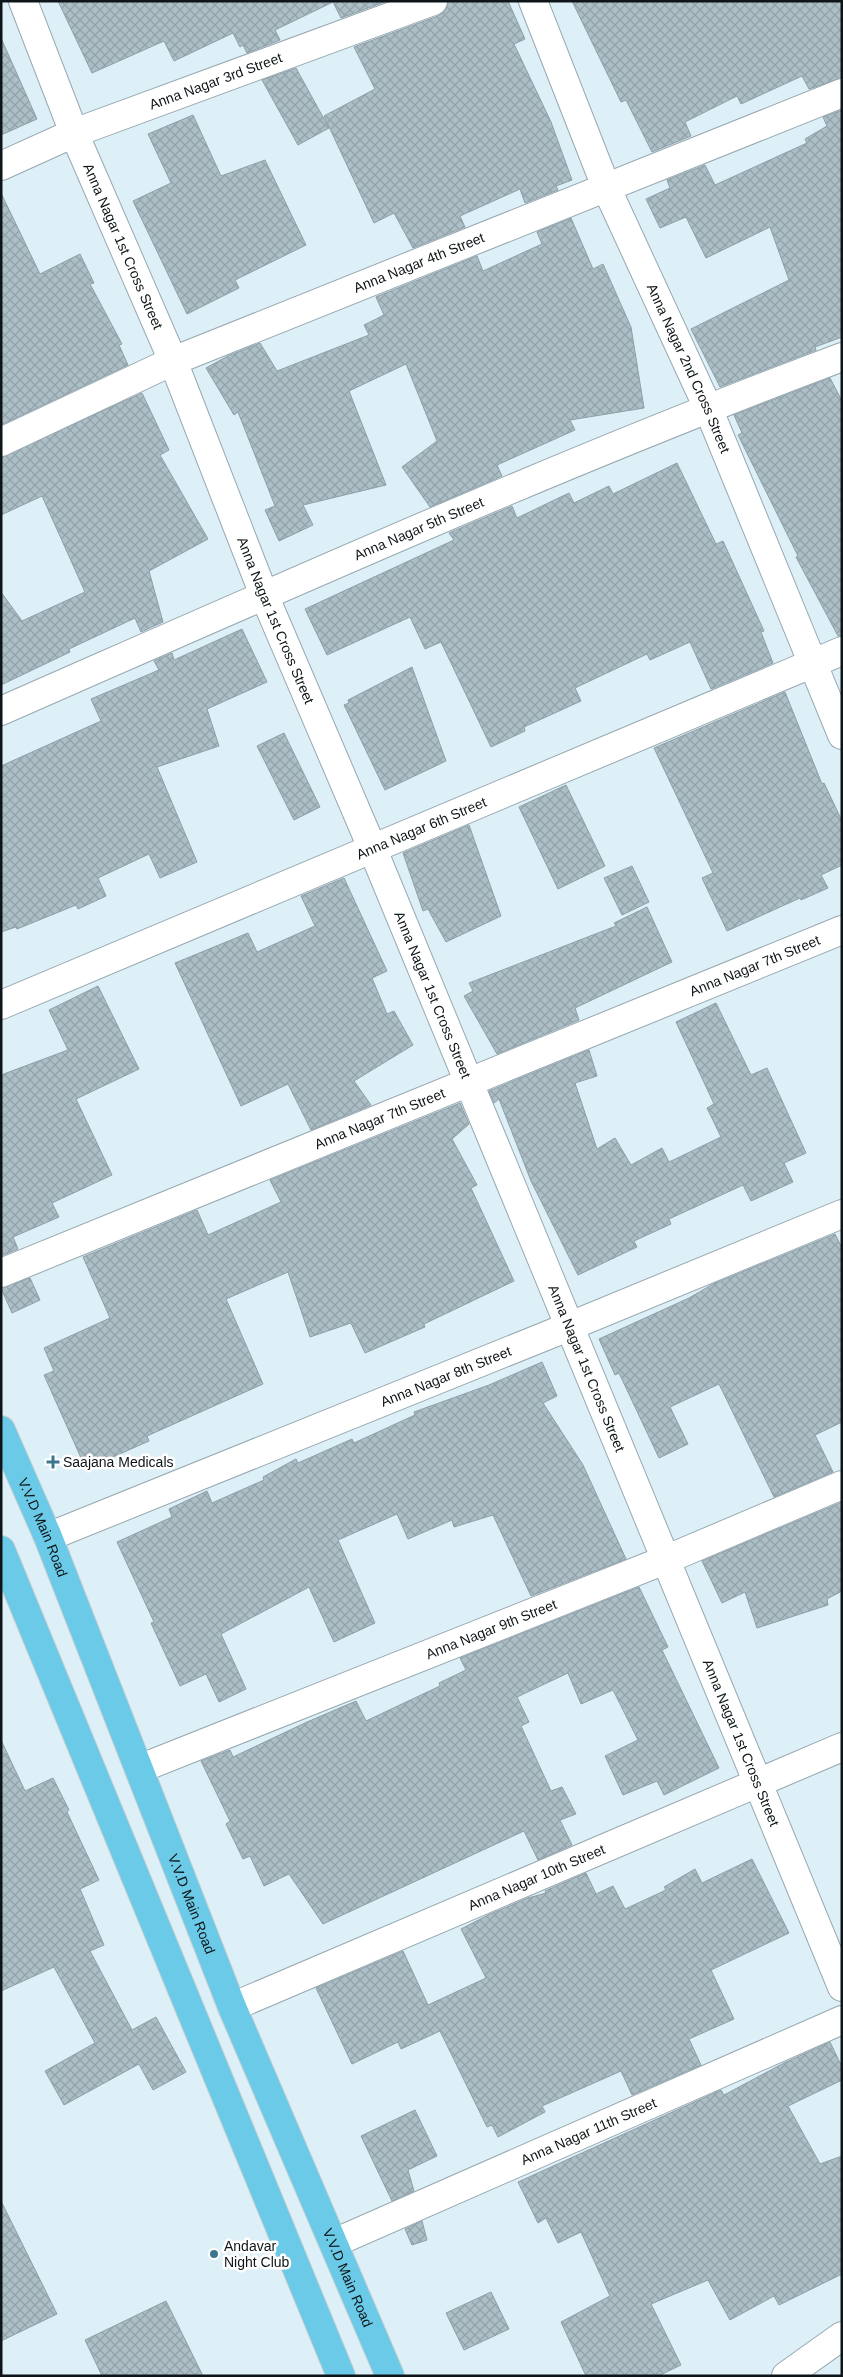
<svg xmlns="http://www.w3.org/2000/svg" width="843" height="2377" font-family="Helvetica,sans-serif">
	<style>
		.building { fill: url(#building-cross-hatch); stroke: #8e9fa7 }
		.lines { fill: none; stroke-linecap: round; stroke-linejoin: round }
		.minor-casing { stroke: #97a8b0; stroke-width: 30 }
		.major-casing { stroke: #cfd0d1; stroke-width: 30 }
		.minor { stroke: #fff; stroke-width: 28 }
		.major { stroke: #6acae7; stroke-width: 28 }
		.poi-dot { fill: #3b768e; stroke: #fff; stroke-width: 2 }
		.labels { text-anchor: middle; stroke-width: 5; stroke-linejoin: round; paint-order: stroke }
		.street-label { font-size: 14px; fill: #0e1518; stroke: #fff }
		.poi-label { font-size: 14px; fill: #0e1518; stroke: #fff; text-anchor: start }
	</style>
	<defs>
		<pattern id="building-cross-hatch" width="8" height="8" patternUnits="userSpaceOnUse" patternTransform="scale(1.25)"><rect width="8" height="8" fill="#acbec6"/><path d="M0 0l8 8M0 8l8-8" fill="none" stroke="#93a2a9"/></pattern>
	</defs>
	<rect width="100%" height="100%" fill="#ddf0f8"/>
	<g class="building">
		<path d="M58,1H387L341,18L333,2L275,30L280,40L247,53L243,45L240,47L233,33L174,61L164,41L92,73Z"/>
		<path d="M448,1H508L525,39L514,44L551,122L572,180L556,186L558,190L525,203L520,189L460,216L465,227L413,248L394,213L374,223L324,116L375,89L354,47L438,16L445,11Z"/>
		<path d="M572,1H842V78L809,89L802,76L741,104L737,96L685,122L691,136L652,152L626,100L621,102Z"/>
		<path d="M1,38L37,119L1,135Z"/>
		<path d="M296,68L329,128L298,145L262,80Z"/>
		<path d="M842,110V337L815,347L816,350L720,387L691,329L789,280L770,227L706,258L686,217L660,228L646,199L670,188L667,180L705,165L715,185L807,143L805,139L827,126L823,117Z"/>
		<path d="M193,115L221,176L265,160L306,245L235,280L239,288L187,314L133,201L171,183L148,134Z"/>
		<path d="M1,193L40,274L80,254L94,283L90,284L122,344L119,345L128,365L1,425Z"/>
		<path d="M571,218L593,269L603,264L631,327L644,408L570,420L575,430L497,465L502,476L430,507L402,467L437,441L406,364L349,391L386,485L303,505L313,525L279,541L265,510L275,506L238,412L234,415L206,368L228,356L260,343L277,371L369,335L364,325L384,315L376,297L477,256L483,271L542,244L537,232Z"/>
		<path d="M830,378L842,401V636H838L796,557L798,556L738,435L742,433L734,415Z"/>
		<path d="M142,393L169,450L160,455L208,539L149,571L163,622L141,632L135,618L69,649L70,652L1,685V592L22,621L85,592L42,496L1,515V457Z"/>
		<path d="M677,463L716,544L723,541L764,631L761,632L773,663L711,689L690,642L650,660L647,654L575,688L581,701L524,727L525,731L491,747L441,642L425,649L410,617L327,655L305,609L454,540L449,533L512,506L517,518L569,493L574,503L609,486L613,494Z"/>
		<path d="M242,629L267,682L207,709L219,746L157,767L197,862L160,878L149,854L98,878L106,896L78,909L76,905L17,929L16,927L1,932V766L101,721L91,699L159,670L154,661L172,653L174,660Z"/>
		<path d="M412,667L446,761L385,790L344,705L349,703L348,700Z"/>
		<path d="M785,692L822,784L824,783L842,821V865L821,875L828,888L801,900L800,898L727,931L702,878L713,873L654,748Z"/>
		<path d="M284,733L320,807L294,820L257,746Z"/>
		<path d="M566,785L605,866L558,889L519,807Z"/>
		<path d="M469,825L501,916L446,942L428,909L423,911L403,853Z"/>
		<path d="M632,866L649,902L622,915L604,878Z"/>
		<path d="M344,878L387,971L372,978L387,1014L394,1011L413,1045L354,1081L371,1105L311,1130L288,1084L241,1106L175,963L248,933L257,952L315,926L301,896Z"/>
		<path d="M647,907L672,962L575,1008L579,1020L497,1054L464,996L473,991L469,983L616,926L614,923Z"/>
		<path d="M98,986L139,1069L76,1099L112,1175L52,1203L59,1217L13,1237L18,1249L1,1256V1075L68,1050L49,1010Z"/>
		<path d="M716,1003L751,1075L767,1068L806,1153L784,1163L793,1182L751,1201L743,1185L669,1219L671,1224L634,1241L637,1247L578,1275L531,1181L499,1099L494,1103L489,1091L589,1050L597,1076L575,1083L597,1149L615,1138L631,1165L662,1148L669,1162L721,1137L707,1108L714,1104L676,1022Z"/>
		<path d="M460,1103L469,1124L452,1139L477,1185L471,1188L514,1281L424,1324L425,1327L365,1353L351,1323L310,1337L288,1272L226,1299L263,1384L147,1436L149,1441L86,1469L44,1375L54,1371L44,1348L110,1318L83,1257L197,1210L208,1235L281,1202L270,1180Z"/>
		<path d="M835,1234L842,1248V1422L815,1435L833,1472L774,1497L719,1384L670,1407L688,1444L659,1458L619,1373L615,1375L599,1339L689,1298L713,1284Z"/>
		<path d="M30,1278L40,1300L12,1313L1,1288Z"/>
		<path d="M542,1362L557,1396L543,1403L583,1465L626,1559L531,1596L493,1515L454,1527L452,1520L408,1539L397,1514L338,1540L375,1623L334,1642L309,1587L221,1634L246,1689L219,1702L206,1674L180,1686L151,1623L154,1622L117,1542L172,1517L169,1509L207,1491L212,1503L264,1480L263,1477L296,1459L298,1463L352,1439L354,1443L415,1415L414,1412L489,1385Z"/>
		<path d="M842,1502V1591L827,1599L828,1605L757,1628L745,1592L722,1603L702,1561Z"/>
		<path d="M639,1587L668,1647L662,1650L719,1768L664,1795L657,1781L623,1795L605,1756L638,1740L613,1690L581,1704L568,1673L517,1697L529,1722L521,1726L551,1791L562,1787L576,1814L560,1820L572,1845L538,1860L524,1831L323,1924L289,1874L264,1886L250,1856L243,1859L226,1824L230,1821L201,1761L230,1750L233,1757L307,1722L356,1701L366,1721L440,1686L439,1683L466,1670L460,1658Z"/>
		<path d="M1,1740L25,1791L53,1778L69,1810L67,1812L99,1880L80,1889L104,1945L90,1951L132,2030L156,2017L186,2072L153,2090L139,2064L64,2105L45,2071L95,2043L54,1967L1,1991Z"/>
		<path d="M752,1859L789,1933L711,1970L734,2019L689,2039L701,2065L632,2095L621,2071L542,2106L545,2112L498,2137L492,2125L487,2127L440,2031L401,2049L398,2042L352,2064L316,1988L403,1951L428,2005L486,1978L461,1929L488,1915L528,1898L546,1893L545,1891L586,1873L596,1894L613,1886L625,1909L666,1890L664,1887L695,1869L702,1883Z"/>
		<path d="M830,2042L842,2067V2080L788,2106L820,2164L842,2156V2274L779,2305L774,2296L730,2320L708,2280L651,2304L681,2365L658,2376H586L561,2322L610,2296L581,2232L558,2243L546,2218L538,2223L518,2182L721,2090L724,2095L784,2063Z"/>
		<path d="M415,2110L437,2156L408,2170L414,2191L392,2201L361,2136Z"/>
		<path d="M1,2201L57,2314L1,2341Z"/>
		<path d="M422,2221L427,2240L412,2245L405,2229Z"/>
		<path d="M491,2292L509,2329L464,2350L446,2313Z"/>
		<path d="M166,2301L203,2376H102L85,2340Z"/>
	</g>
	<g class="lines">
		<g class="minor-casing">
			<g id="minor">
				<path id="s1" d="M23,1L74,133L173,361L264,595L373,850L842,1987"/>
				<path id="s2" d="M533,1L606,187L708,408L842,735"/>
				<path id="s3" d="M1,166L74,133L433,1"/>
				<path id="s4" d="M1,442L173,361L842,93"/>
				<path id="s5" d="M1,711C279,589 557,464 842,357"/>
				<path id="s6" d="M1,1005L842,651"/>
				<path id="s7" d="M1,1273L842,930"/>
				<path id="s8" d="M48,1537L568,1327L842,1214"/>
				<path id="s9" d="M139,1769L665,1560L842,1485"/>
				<path id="s10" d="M232,2007L842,1747"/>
				<path id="s11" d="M334,2243L842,2020"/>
				<path d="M786,2376L842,2336"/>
			</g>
		</g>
		<g class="major-casing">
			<g id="major">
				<path id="s12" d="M1,1430L48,1537L232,2007L390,2376"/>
				<path d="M1,1550L341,2376"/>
			</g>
		</g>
		<use href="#minor" class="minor"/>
		<use href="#major" class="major"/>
	</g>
	<g class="poi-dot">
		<path d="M50.5 1454.5h5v5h5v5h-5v5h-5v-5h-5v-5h5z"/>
		<circle cx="214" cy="2254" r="5"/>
	</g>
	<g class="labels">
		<g class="street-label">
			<text dy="5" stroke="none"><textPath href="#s3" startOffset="231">Anna Nagar 3rd Street</textPath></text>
			<text dy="5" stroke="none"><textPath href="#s1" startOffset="265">Anna Nagar 1st Cross Street</textPath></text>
			<text dy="5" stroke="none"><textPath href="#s4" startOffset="455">Anna Nagar 4th Street</textPath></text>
			<text dy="5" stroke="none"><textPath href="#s2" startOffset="399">Anna Nagar 2nd Cross Street</textPath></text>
			<text dy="5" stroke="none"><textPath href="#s5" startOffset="456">Anna Nagar 5th Street</textPath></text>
			<text dy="5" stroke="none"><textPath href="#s1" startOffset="669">Anna Nagar 1st Cross Street</textPath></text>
			<text dy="5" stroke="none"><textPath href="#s6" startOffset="456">Anna Nagar 6th Street</textPath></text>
			<text dy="5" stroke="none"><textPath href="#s7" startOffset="814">Anna Nagar 7th Street</textPath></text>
			<text dy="5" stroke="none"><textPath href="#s1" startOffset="1075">Anna Nagar 1st Cross Street</textPath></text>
			<text dy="5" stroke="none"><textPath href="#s7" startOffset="409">Anna Nagar 7th Street</textPath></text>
			<text dy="5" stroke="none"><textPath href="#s1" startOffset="1479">Anna Nagar 1st Cross Street</textPath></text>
			<text dy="5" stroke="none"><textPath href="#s8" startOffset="429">Anna Nagar 8th Street</textPath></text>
			<text dy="5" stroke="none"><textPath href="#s12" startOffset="106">V.V.D Main Road</textPath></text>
			<text dy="5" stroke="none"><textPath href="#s9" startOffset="379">Anna Nagar 9th Street</textPath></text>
			<text dy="5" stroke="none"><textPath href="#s1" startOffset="1884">Anna Nagar 1st Cross Street</textPath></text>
			<text dy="5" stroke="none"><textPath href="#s10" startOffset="331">Anna Nagar 10th Street</textPath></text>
			<text dy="5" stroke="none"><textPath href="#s12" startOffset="511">V.V.D Main Road</textPath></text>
			<text dy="5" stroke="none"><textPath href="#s11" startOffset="278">Anna Nagar 11th Street</textPath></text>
			<text dy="5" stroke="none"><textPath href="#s12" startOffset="916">V.V.D Main Road</textPath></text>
		</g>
		<g class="poi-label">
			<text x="63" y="1467">Saajana Medicals</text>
			<text x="224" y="2251">Andavar<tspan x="224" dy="16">Night Club</tspan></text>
		</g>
	</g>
	<rect width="843" height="2377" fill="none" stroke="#0e1518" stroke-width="5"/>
</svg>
